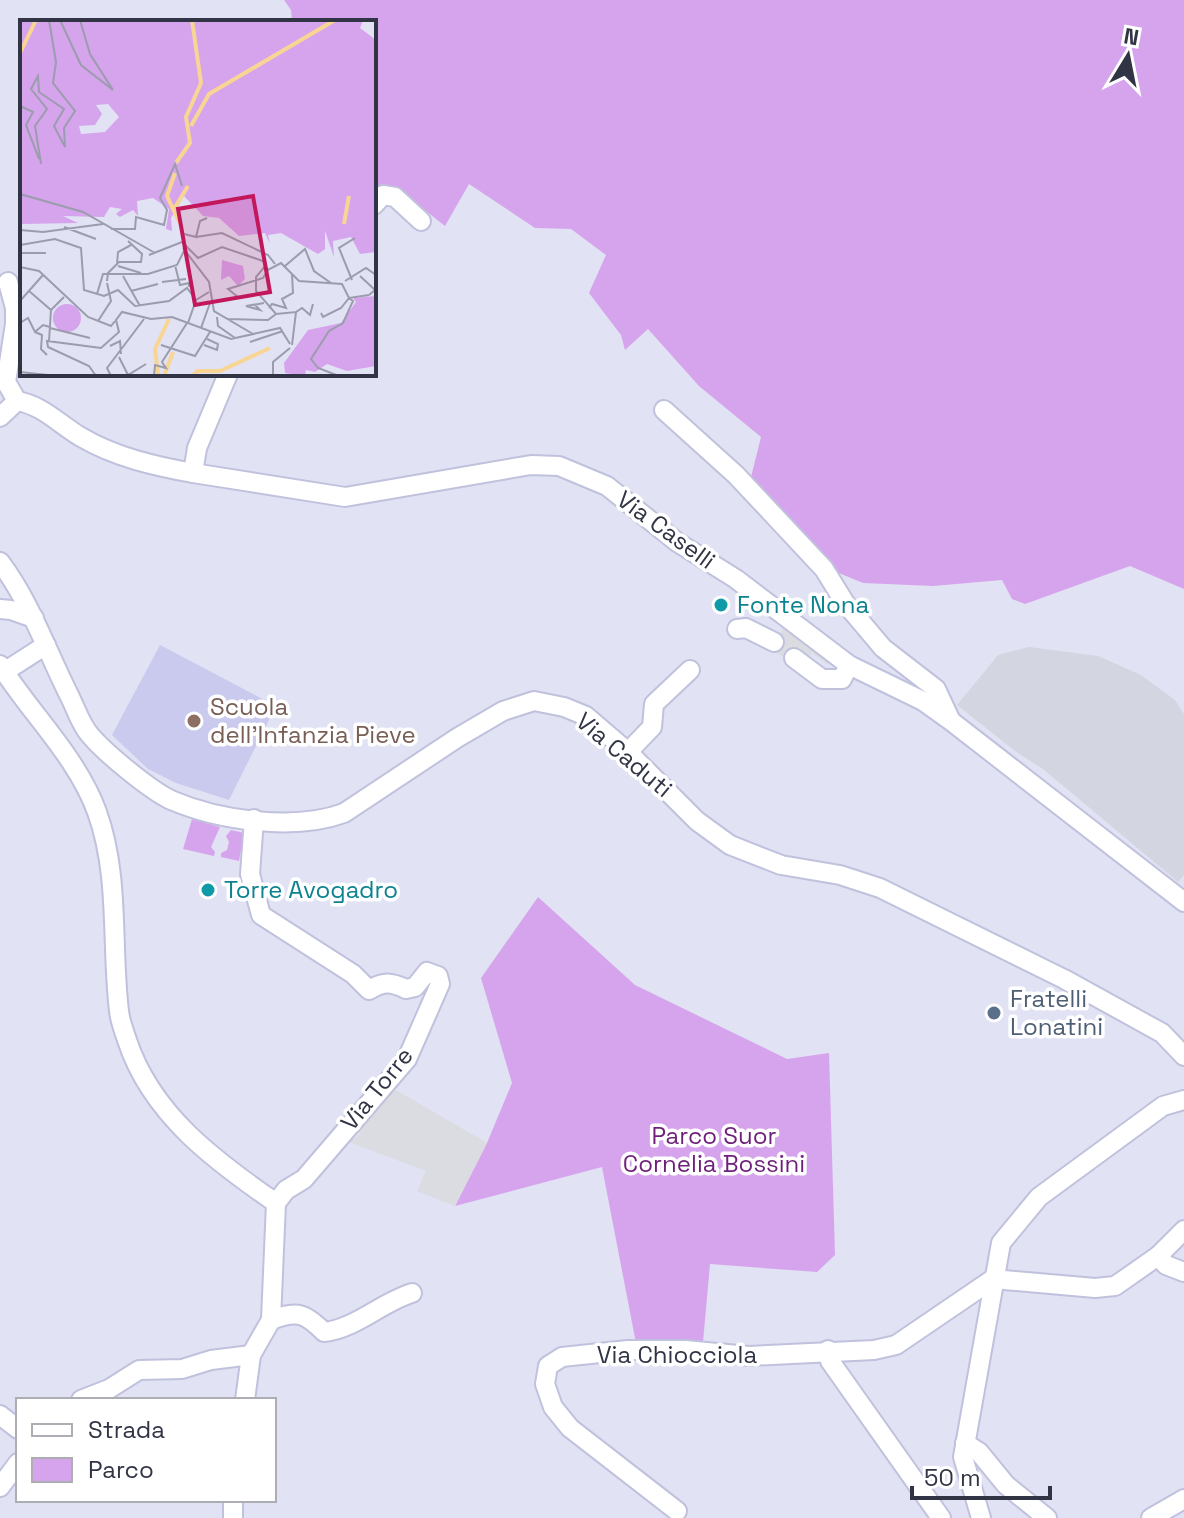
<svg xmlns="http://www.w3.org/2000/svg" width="1184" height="1518" font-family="'Space Grotesk',sans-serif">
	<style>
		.industrial { fill: #d3d6e1 }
		.education { fill: #c9caee }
		.green { fill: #d6a4ec }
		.parking { fill: #dadce2 }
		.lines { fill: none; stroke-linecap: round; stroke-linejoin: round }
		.street-casing { stroke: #c0c2dd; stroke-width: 22 }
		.street { stroke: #fff; stroke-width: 18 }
		.culture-dot { fill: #0f9aa8; stroke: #fff; stroke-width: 3 }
		.education-dot { fill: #8d6e63; stroke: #fff; stroke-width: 3 }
		.service-dot { fill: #5c6f8a; stroke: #fff; stroke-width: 3 }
		.labels { text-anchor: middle; stroke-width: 7; stroke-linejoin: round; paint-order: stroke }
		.street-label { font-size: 24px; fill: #313444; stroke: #fff }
		.culture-label { font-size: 24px; fill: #0d838f; stroke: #fff; text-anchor: start }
		.education-label { font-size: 24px; fill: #785e54; stroke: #fff; text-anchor: start }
		.service-label { font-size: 24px; fill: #4e5e75; stroke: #fff; text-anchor: start }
		.park-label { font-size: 24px; fill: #6e1f7b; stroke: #fff }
		.inset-river { fill: none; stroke: #f8d595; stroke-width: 4 }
		.inset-road { fill: none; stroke: #9b9cad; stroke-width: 2 }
		.view { fill: #c2185b; fill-opacity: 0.15; stroke: #c2185b; stroke-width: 4 }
		.inset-edge { fill: none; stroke: #313444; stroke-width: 4 }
	</style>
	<rect width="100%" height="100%" fill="#e1e2f3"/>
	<path class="industrial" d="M1029,647L1098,656L1141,675L1175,700L1184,714V875L1178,882L1043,769L1015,751L957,705L998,655Z"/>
	<path class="education" d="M160,645L276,706L229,800L176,783L148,769L112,735Z"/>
	<g class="green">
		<path d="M284,0H1184V589L1130,566L1025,604L1012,599L1002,580L933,586L863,583L834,571L751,477L761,437L699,386L648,329L625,350L621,335L589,293L606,255L571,229L535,228L469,184L445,226L421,207L374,184V22H292L291,10Z"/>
		<path d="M192,819L220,827L211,847L215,852L214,856L183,849Z"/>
		<path d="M231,830L244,833L239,861L221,857V853L227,850L229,842L226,836Z"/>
		<path d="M538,897L635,985L787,1059L829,1053L835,1255L817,1272L710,1264L703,1342L636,1343L602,1167L455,1206L487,1143L512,1083L481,978Z"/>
	</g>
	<g class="parking">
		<path d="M787,624L832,658L827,664L812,653L806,660L791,663L770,647Z"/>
		<path d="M396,1090L487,1143L455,1206L417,1191L426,1171L349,1142L360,1134L354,1126L365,1114Z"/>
	</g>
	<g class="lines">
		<g class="street-casing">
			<g id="street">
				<path d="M374,205L383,195L395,197L421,221"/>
				<path d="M17,401C42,405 59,424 81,437C115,457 154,466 193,473L197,448L228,374"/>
				<path d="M664,410L736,475L824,569L845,603L883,648L936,689L950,719"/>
				<path d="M0,417L17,401L6,382L15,324V308L8,282"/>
				<path d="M193,473L345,497L531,465L559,466L607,486L677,542L736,579L849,665L923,701L951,721L1184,902"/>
				<path d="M0,562C31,603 47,652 70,697C76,709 81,725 90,735C105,753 150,790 171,800C220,821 295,831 344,813L457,738L503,711L534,701L564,707L586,716L628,752L697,821L730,845L781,865L840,875L880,888L1064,979L1162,1033L1184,1056"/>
				<path d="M0,609L11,610L34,618"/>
				<path d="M737,629L746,628L774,642"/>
				<path d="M794,658L822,679H842L849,665"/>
				<path d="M0,665C31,714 77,757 97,812C120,876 111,945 119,1011C120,1021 124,1031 127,1040C151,1114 215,1161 276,1203L271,1320L251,1355L245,1400"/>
				<path d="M4,672L46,645"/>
				<path d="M628,752L652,727L654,704L690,670"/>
				<path d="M254,819L250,874L261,915L353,974L369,990C384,981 391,982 406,989L415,987L427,972L438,976L440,984L407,1059L304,1179L286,1190L276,1203"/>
				<path d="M1158,1256L1166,1265L1184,1272"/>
				<path d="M271,1320C297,1310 305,1313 324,1332C355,1329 382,1302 412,1293"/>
				<path d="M828,1350L830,1361L941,1518"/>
				<path d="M81,1400L109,1389L139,1370L182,1369L211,1360L251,1355"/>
				<path d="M0,1415L18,1429"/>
				<path d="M965,1443L979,1452L1006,1485L1047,1518"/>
				<path d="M0,1487L18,1463"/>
				<path d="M677,1511L570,1428L553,1407L545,1384L548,1366L562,1357L628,1350H685L749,1356L874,1350L896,1345L993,1279L1095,1288L1115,1286L1158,1256L1184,1230"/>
				<path d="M233,1518V1500"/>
				<path d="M981,1518L963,1457L1001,1243L1039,1197L1163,1106L1184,1100"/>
				<path d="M1151,1518L1184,1499"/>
			</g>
		</g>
		<use href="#street" class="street"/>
	</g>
	<g class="culture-dot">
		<circle cx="721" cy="605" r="8"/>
		<circle cx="208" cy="890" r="8"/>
	</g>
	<circle class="education-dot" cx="194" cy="721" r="8"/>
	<circle class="service-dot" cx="994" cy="1013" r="8"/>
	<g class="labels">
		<g class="street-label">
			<text transform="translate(666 530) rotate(36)" y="8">Via Caselli</text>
			<text transform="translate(624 755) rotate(40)" y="8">Via Caduti</text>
			<text transform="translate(377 1089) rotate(-51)" y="8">Via Torre</text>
			<text x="677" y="1363">Via Chiocciola</text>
		</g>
		<g class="culture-label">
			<text x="737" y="613">Fonte Nona</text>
			<text x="224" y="898">Torre Avogadro</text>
		</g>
		<g class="education-label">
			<text x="210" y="715">Scuola<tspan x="210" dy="28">dell'Infanzia Pieve</tspan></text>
		</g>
		<g class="service-label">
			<text x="1010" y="1007">Fratelli<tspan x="1010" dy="28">Lonatini</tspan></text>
		</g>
		<g class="park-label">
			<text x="714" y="1144">Parco Suor<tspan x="714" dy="28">Cornelia Bossini</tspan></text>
		</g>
	</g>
	<g transform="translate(20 20)">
		<rect width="356" height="356" fill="#e1e2f3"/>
		<path d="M0,0H343L340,8L356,20V232L340,234L331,217L313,221L314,237L305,211V229L298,234L261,213L248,215L250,224L245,213L219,216L199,198L183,196L164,176L151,198L152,211L146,209L149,189L133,178L117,181L118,196L113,190L100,197L96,194L102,189L90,187L84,197L43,196L58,203L0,204ZM88,84L99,97L85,112L61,114L59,106L75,105L82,94L76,85ZM202,240L223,246L225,259L218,266L209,256L201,260ZM356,276V346L327,351L307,344L295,352L286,350L285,356L265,353L264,343L288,310L321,303L336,282L333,278ZM33 298a14 14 0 1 1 28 0a14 14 0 1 1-28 0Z" fill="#d6a4ec" fill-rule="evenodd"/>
		<path class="inset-river" d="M0,33L16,0M171,106L189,74L315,0M156,143L170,123L166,97L181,63L172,0M155,153L147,176L160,204M154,189L168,166M324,204L329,176M138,354L135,329L149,299M144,356L153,332M173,356L177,351H200L250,328"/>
		<path class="inset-road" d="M40,0L61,45L93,70L70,34L60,0M0,86L13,92L6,105L19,139M21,144L15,106L27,89L11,69L18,56L19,72L44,89L34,106L45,127L44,108L55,91L33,63L36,42L29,0M0,174L63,192L135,233M44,207L76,219M91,209H115L116,197L144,205L147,190L140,178L155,144L162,166M0,210L23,212L83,204M164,214L176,217L180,201L187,198M176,217L202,213L248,235L255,244M162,222L178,238L202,227L243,241L248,250L261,243L279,261L322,264L329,278L349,275M0,225L35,219L61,228L64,270L84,276L98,270L115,286L149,281L167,268L176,280L189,272M163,228L189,262L194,291L233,314M0,233H26M129,235L162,222M97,244L98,232L111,225M155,245L160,265L169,263V267M246,245L236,257V271L256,294L276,292L272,325M98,246L121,253M265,246L285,229L294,251L311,263M0,247L19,251L68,297L91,306L95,301M103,256L120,286M340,256L355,270L349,275M332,260L319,228L335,218M87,261L88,253L99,242H121L122,234L108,221M325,261L346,248L356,255M142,262L166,259M9,271L31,290M111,271L138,264M77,274L83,254H128L157,245L166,227M218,277L208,269L243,258L248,250M0,281L23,255M235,285L240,290L226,286L244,283M249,288L252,284L266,288L262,279L273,273L272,255M276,292L282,288L290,295L293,284M301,293L303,297L321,288L329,278M197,297L198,306L215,318M207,299L248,300L256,294M78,301L91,281L87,263M0,303L8,298L15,312L23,305L30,307M168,303L176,280M30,308L70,318M181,308L190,283M15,312L22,315L21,329L27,335M29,321L31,290L44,277M230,322L263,311M141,325L175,336L190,312M184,325L197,330L198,324L187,319M90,326L100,321L101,334M99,337L108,355L126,344M0,352L37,356M76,356L69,346L28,327L27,321L81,328L99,312L96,300L102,292L131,299L152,297L211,319L260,308L270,324M91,356L87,348L124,299M134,356L135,345L146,348L142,342L167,303M253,356V342L270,328M319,356L298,348L291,339L309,311L323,303L333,281L329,278"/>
		<path class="view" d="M233,176L250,272L175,285L158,189Z"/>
		<rect width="356" height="356" class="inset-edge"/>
	</g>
	<rect x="16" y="1398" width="260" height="104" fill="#ffffff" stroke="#adaeb4" stroke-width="2"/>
	<rect x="32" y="1424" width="40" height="12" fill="#ffffff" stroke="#adaeb4" stroke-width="2"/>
	<text x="88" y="1438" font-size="24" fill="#313444">Strada</text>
	<rect x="32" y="1458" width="40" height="24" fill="#d6a4ec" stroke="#adaeb4" stroke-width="2"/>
	<text x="88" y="1478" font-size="24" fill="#313444">Parco</text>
	<g transform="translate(1128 56) rotate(10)" stroke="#ffffff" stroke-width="6" paint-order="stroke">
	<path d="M0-6L14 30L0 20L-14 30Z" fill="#313444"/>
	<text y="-12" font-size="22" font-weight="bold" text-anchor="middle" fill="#313444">N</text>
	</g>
	<path d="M912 1486v12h138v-12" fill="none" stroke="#313444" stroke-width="4"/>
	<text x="924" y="1486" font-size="24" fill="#313444" stroke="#ffffff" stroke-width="6" paint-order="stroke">50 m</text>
</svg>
